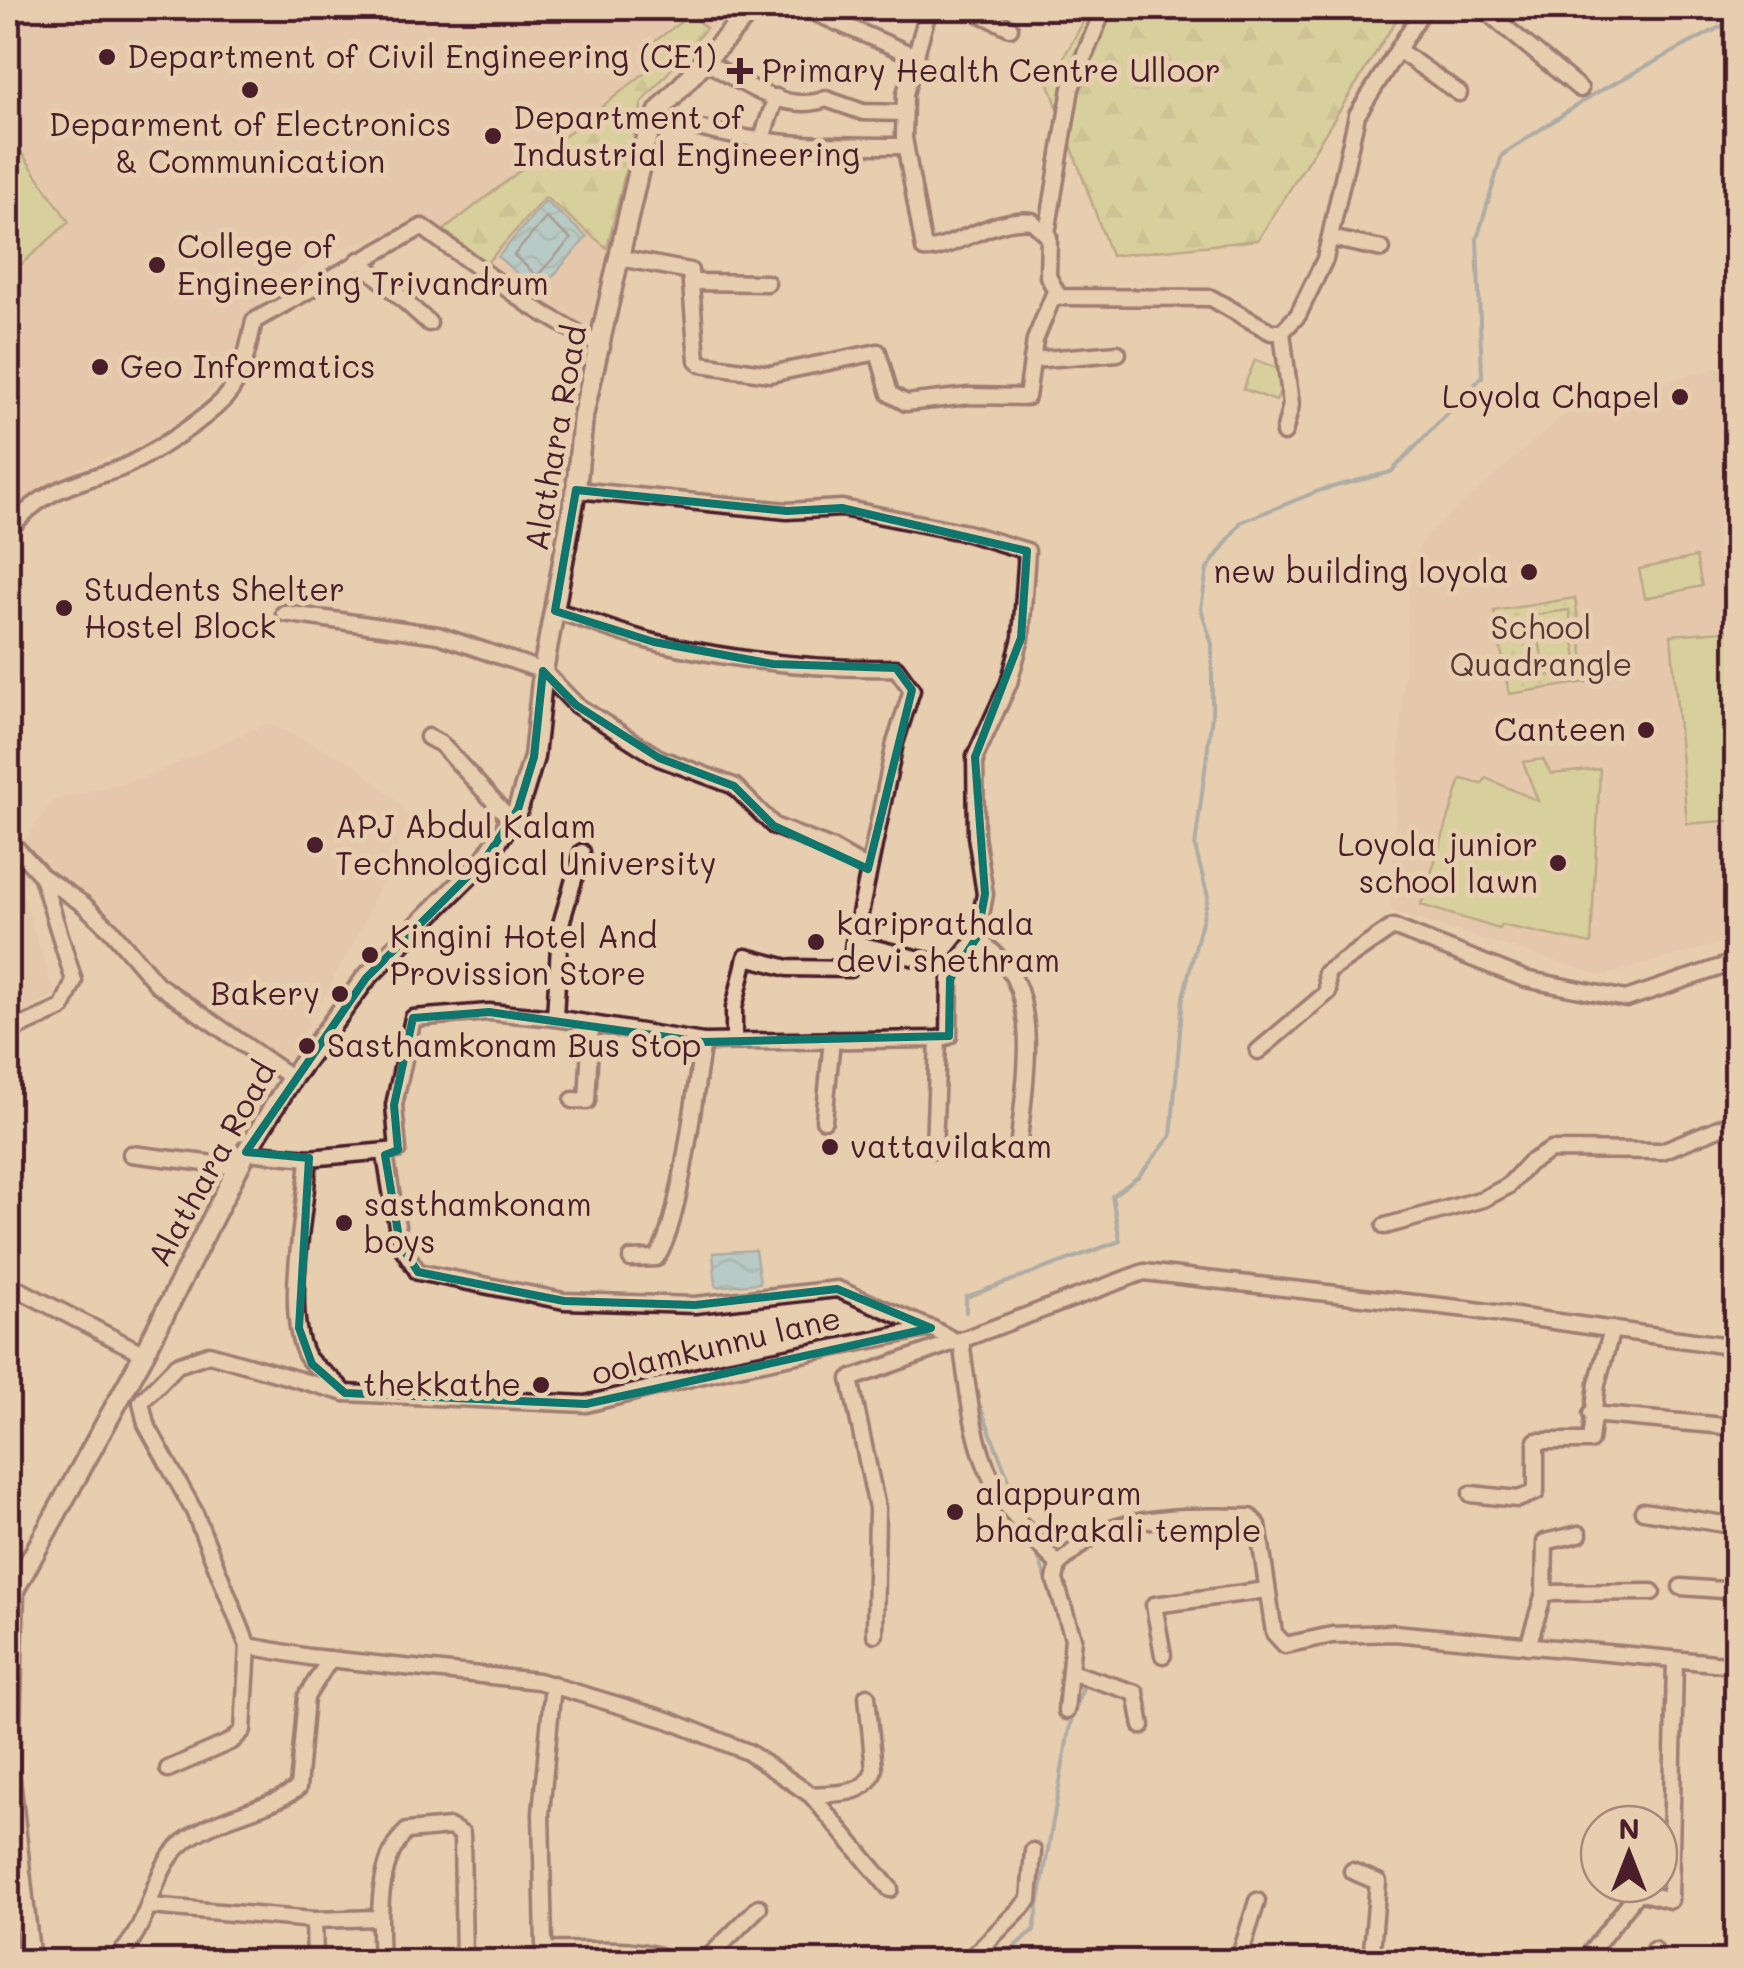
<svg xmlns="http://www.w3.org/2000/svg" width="1744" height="1969" font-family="Mali,sans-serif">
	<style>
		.built { fill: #e3c2a6 }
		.forest { fill: url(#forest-firs); stroke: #887858; stroke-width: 2.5 }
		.park { fill: url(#park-dots); stroke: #887858; stroke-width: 2.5 }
		.pitch { fill: #c6d285; stroke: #887858; stroke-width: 2.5 }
		.water { fill: url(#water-waves); stroke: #698397; stroke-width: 2.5 }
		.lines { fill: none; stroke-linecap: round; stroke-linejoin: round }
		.shore { stroke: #5f6273; stroke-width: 2.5 }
		.stream { stroke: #698397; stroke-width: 4 }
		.minor-casing { stroke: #4a1f2b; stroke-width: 21 }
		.tertiary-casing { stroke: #4a1f2b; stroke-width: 25 }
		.minor { stroke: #e7ceaf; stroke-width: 14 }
		.tertiary { stroke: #e7ceaf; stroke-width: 18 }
		.marked { fill: none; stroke: #0f766e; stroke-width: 8; stroke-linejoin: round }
		.poi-dot { fill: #4a1f2b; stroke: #e7ceaf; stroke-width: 4 }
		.labels { text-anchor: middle; stroke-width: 10; stroke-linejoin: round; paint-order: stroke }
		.poi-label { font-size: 32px; fill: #4a1f2b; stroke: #e7ceaf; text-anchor: start }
		.street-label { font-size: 32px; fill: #4a1f2b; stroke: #e7ceaf }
		.park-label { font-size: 32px; fill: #5d3a38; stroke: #e7ceaf }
	</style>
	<defs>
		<pattern id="forest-firs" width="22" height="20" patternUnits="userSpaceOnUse" patternTransform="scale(2.5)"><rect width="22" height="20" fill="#c6d285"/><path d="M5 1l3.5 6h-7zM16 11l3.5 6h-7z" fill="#acb473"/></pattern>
		<pattern id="park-dots" width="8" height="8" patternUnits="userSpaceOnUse" patternTransform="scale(2.5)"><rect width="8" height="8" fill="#c6d285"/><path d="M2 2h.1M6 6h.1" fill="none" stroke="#acb473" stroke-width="1.8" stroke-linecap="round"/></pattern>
		<pattern id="water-waves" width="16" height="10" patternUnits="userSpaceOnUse" patternTransform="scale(2.5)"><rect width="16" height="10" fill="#7ec6df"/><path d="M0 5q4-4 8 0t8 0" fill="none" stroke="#69a0b5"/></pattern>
	</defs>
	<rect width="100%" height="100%" fill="#e7ceaf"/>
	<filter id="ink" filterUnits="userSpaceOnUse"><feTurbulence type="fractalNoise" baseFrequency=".01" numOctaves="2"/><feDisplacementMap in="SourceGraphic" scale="20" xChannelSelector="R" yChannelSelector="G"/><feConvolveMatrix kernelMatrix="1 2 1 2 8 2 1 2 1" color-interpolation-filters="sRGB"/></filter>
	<g filter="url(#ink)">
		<g class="built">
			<path d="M8,8H732L643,103L593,335L487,272L423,221L317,258L262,297L215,388L165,437L79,468L15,512L8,508Z"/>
			<path d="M1736,363V939L1603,976L1390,911L1410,563L1426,535L1588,394L1652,385Z"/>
			<path d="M268,723L354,763L400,804L409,822L360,931L286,1066L170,987L102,905L50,867L20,886L55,994L8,1021V823L23,842L53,800L145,777Z"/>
		</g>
		<g class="forest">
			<path d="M1091,8H1404L1258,240L1111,256L1049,84Z"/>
			<path d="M690,15L706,28L642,103L607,248L545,197L486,264L444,230L650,69L647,47Z"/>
		</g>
		<path class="park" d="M1575,598L1587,682L1509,694L1494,611Z"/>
		<g class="pitch">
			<path d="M8,133L69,222L8,276Z"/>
			<path d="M1255,360L1288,372L1276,401L1243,389Z"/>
			<path d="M1696,557L1702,586L1645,598L1639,569Z"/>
			<path d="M1569,610L1579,671L1546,676L1534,615Z"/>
			<path d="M1736,630V820L1687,824L1671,635Z"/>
			<path d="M1543,759L1551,774L1600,769L1591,944L1501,925L1499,929L1421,905L1461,779L1482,784L1486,778L1538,801L1523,762Z"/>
		</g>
		<g class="water">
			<path d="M545,201L587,237L539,292L498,257Z"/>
			<path d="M755,1250L760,1283L716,1287L713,1253Z"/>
		</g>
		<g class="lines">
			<path class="shore" d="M546,218L571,239L537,276L514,255Z"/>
			<g class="stream">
				<path d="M966,1312V1297L1120,1241L1112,1196L1139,1176L1171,1136L1183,997L1208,897L1195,847L1212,716V644L1201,609L1207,569L1241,522L1321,490L1391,472L1482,377L1477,239L1502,155L1594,94L1722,26L1736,14"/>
				<path d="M975,1393L1017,1501"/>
				<path d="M1035,1548L1054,1600"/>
				<path d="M996,1962L1034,1930L1070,1724L1083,1688L1080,1680"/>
			</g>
			<g class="minor-casing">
				<g id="minor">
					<path d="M804,8L917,57"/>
					<path d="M929,8L905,94L904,138L924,249C949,252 993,216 1032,221L1049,237L1048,276L1059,297L1211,298L1271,332H1282"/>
					<path d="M968,8L1010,28"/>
					<path d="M1482,8L1580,89"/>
					<path d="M1398,50L1459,93"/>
					<path d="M702,59C738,80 784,115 826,99L863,112L904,113"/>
					<path d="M657,115C741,146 817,146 905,146"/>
					<path d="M761,141L776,97"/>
					<path d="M1047,233L1071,88L1104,8"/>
					<path d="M1330,238L1382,249"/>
					<path d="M620,258L690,271L697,360L701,364L770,374L878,352L890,394L906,403L969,396L1027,397L1035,340L1054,294"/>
					<path d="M359,260L429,323"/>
					<path d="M693,282L767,283"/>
					<path d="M1282,332L1298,315L1325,259L1357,115L1424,8"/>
					<path d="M1282,332L1291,405L1284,433"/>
					<path d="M1032,360L1118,353"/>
					<path d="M576,490L787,511L842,508L967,533L1027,551L1021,638L1009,683L975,757L976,836L985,894L977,937L953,967L950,979L949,1036L938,1039"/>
					<path d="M8,532C35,494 71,484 113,471C140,463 220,412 233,387C245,367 249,343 254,321L422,227L531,306L602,347"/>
					<path d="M555,611C589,620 623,635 658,643C738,661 814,670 896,668L912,690L895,743L854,943L953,967"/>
					<path d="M284,613L438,635L543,671L576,705L659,758L734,786L774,826L831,848L868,869"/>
					<path d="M428,737L441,744L511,820"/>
					<path d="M8,839L42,876L83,904L111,930L157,984L292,1078"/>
					<path d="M977,937C989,949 1007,963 1014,978C1038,1028 1022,1099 1018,1152"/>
					<path d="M555,1018L703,1042L938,1039L934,1150"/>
					<path d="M8,1032L62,1008L74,981L42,877"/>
					<path d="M734,1041V1008L746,957L788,968L850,969L854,943"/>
					<path d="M1258,1051L1328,992L1326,973L1393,927L1525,979L1626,999L1736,962"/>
					<path d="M573,1100L587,1101L591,1025"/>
					<path d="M824,1120L832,1040"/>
					<path d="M246,1152L309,1158L398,1150L394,1105L413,1018L489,1012L555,1018L560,927L582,852"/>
					<path d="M131,1154L239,1167"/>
					<path d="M385,1155L400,1244L418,1272L564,1301L695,1305L837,1289L927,1327"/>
					<path d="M309,1158C306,1210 283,1310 306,1355C315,1371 334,1376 345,1393"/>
					<path d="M1385,1226L1483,1199L1508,1186L1529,1163L1551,1150L1662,1151L1736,1121"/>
					<path d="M631,1259L656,1258C680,1229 695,1087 703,1042"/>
					<path d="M8,1284L144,1354"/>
					<path d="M1736,1347L1467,1309L1144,1272L961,1340C975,1446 978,1487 1058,1564C1070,1555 1082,1542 1095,1536C1138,1514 1203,1516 1250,1517L1258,1525L1274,1633L1285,1645L1332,1635L1394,1633L1736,1665"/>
					<path d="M1591,1414L1736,1427"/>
					<path d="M1471,1494L1518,1499L1536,1492V1441H1590L1597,1384L1612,1329"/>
					<path d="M1643,1511L1736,1526"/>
					<path d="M1058,1564L1055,1580L1073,1638L1066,1711"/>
					<path d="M1681,1587L1736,1591"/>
					<path d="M1544,1593L1652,1592"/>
					<path d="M875,1634L877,1508L850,1379L960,1340"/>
					<path d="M1528,1646L1544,1593L1545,1542L1579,1534"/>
					<path d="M1163,1655L1154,1605L1267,1590"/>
					<path d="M1070,1672L1136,1693L1142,1726"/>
					<path d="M553,1684L541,1813L544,1944L549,1950C597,1952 628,1943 677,1962"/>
					<path d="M168,1769L232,1741L243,1730L248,1646"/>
					<path d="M811,1795C835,1793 867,1797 874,1769L867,1696"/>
					<path d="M1352,1871L1378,1882L1371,1962"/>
					<path d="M890,1889L811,1795L748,1752L668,1720L538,1681L309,1657L248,1646L194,1511L146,1424L141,1402L177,1365L209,1354L345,1393L586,1404L728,1369L931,1328L955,1341"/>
					<path d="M150,1906L314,1920"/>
					<path d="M1654,1950V1962"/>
					<path d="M112,1962C151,1929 147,1887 173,1853C203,1816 263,1814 298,1788L306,1697L330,1659"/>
					<path d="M315,1962L314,1920L379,1918"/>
					<path d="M381,1962C379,1922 376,1859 407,1831L450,1827L462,1834L464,1962"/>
					<path d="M704,1962L759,1907"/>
					<path d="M967,1962L1029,1900L1033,1851"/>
					<path d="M1238,1962L1257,1901"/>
					<path d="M1583,1962L1638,1892L1670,1900L1675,1660"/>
				</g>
			</g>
			<g class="tertiary-casing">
				<path id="tertiary" d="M30,1962L9,1770L14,1590L144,1354L246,1152L292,1078L366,978L486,858L518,809L534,757L543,671L576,490L583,416L645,143L659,111L753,8"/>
			</g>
			<use href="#minor" class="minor"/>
			<use href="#tertiary" class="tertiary"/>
		</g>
	</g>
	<path d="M0 0H1744V1969H0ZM576,490L787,511L842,508L1027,551L1021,638L975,757L985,894L977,937L950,979L949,1036L703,1042L489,1012L413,1018L394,1105L398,1150L385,1155L400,1244L418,1272L564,1301L695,1305L837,1289L931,1328L586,1404L345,1393L312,1364L299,1328L309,1158L246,1152L366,978L486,858L518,809L534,757L543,671L576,705L659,758L734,786L774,826L868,869L912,690L896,668L773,664L654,642L555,611Z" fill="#e7ceaf" fill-opacity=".55" fill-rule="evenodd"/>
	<path class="marked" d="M576,490L787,511L842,508L1027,551L1021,638L975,757L985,894L977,937L950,979L949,1036L703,1042L489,1012L413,1018L394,1105L398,1150L385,1155L400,1244L418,1272L564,1301L695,1305L837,1289L931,1328L586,1404L345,1393L312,1364L299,1328L309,1158L246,1152L366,978L486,858L518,809L534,757L543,671L576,705L659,758L734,786L774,826L868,869L912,690L896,668L773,664L654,642L555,611Z"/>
	<g class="poi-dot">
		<circle cx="107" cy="57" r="10"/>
		<path d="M735 56h10v10h10v10h-10v10h-10v-10h-10v-10h10z"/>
		<circle cx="250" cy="90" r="10"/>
		<circle cx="493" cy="136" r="10"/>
		<circle cx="157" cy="265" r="10"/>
		<circle cx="100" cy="367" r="10"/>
		<circle cx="1680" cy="397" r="10"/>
		<circle cx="1529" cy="572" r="10"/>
		<circle cx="64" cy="608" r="10"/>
		<circle cx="1646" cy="730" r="10"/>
		<circle cx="315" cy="845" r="10"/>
		<circle cx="1558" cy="863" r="10"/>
		<circle cx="816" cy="942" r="10"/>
		<circle cx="370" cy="955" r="10"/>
		<circle cx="340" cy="994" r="10"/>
		<circle cx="307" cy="1046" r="10"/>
		<circle cx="830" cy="1147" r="10"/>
		<circle cx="344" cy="1223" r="10"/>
		<circle cx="541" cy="1385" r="10"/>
		<circle cx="955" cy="1512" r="10"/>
	</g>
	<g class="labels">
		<g class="poi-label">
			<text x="127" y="68">Department of Civil Engineering (CE1)</text>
			<text x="762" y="82">Primary Health Centre Ulloor</text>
			<text x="513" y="129">Department of<tspan x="513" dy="37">Industrial Engineering</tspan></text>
			<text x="250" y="136" text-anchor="middle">Deparment of Electronics<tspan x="250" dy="37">&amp; Communication</tspan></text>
			<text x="177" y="258">College of<tspan x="177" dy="37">Engineering Trivandrum</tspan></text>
			<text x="120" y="378">Geo Informatics</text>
			<text x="1660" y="408" text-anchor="end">Loyola Chapel</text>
			<text x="1509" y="583" text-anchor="end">new building loyola</text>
			<text x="84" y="601">Students Shelter<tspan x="84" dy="37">Hostel Block</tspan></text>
			<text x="1626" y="741" text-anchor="end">Canteen</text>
			<text x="335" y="838">APJ Abdul Kalam<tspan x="335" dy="37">Technological University</tspan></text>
			<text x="1538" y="856" text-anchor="end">Loyola junior<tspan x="1538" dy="37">school lawn</tspan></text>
			<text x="836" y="935">kariprathala<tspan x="836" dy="37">devi shethram</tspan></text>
			<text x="390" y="948">Kingini Hotel And<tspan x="390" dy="37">Provission Store</tspan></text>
			<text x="320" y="1005" text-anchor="end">Bakery</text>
			<text x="327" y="1057">Sasthamkonam Bus Stop</text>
			<text x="850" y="1158">vattavilakam</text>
			<text x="364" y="1216">sasthamkonam<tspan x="364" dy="37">boys</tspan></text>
			<text x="521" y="1396" text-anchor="end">thekkathe</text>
			<text x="975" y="1505">alappuram<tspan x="975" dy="37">bhadrakali temple</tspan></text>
		</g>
		<g class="street-label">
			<text transform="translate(556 438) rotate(-80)" y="11">Alathara Road</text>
			<text transform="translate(212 1164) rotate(-61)" y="11">Alathara Road</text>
			<text transform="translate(716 1346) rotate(-13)" y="11">oolamkunnu lane</text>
		</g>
		<g class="park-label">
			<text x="1541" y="639">School<tspan x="1541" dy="37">Quadrangle</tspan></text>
		</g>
	</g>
	<rect width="1744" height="1969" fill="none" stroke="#e7ceaf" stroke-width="40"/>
	<rect x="20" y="20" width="1704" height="1929" fill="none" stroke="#4a1f2b" stroke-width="4" filter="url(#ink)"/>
	<g transform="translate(1629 1854)"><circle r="48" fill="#e7ceaf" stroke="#a8887a" stroke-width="2.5"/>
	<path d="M0-8L18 38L0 25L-18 38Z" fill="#4a1f2b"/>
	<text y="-15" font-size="28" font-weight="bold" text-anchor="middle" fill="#4a1f2b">N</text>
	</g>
</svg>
